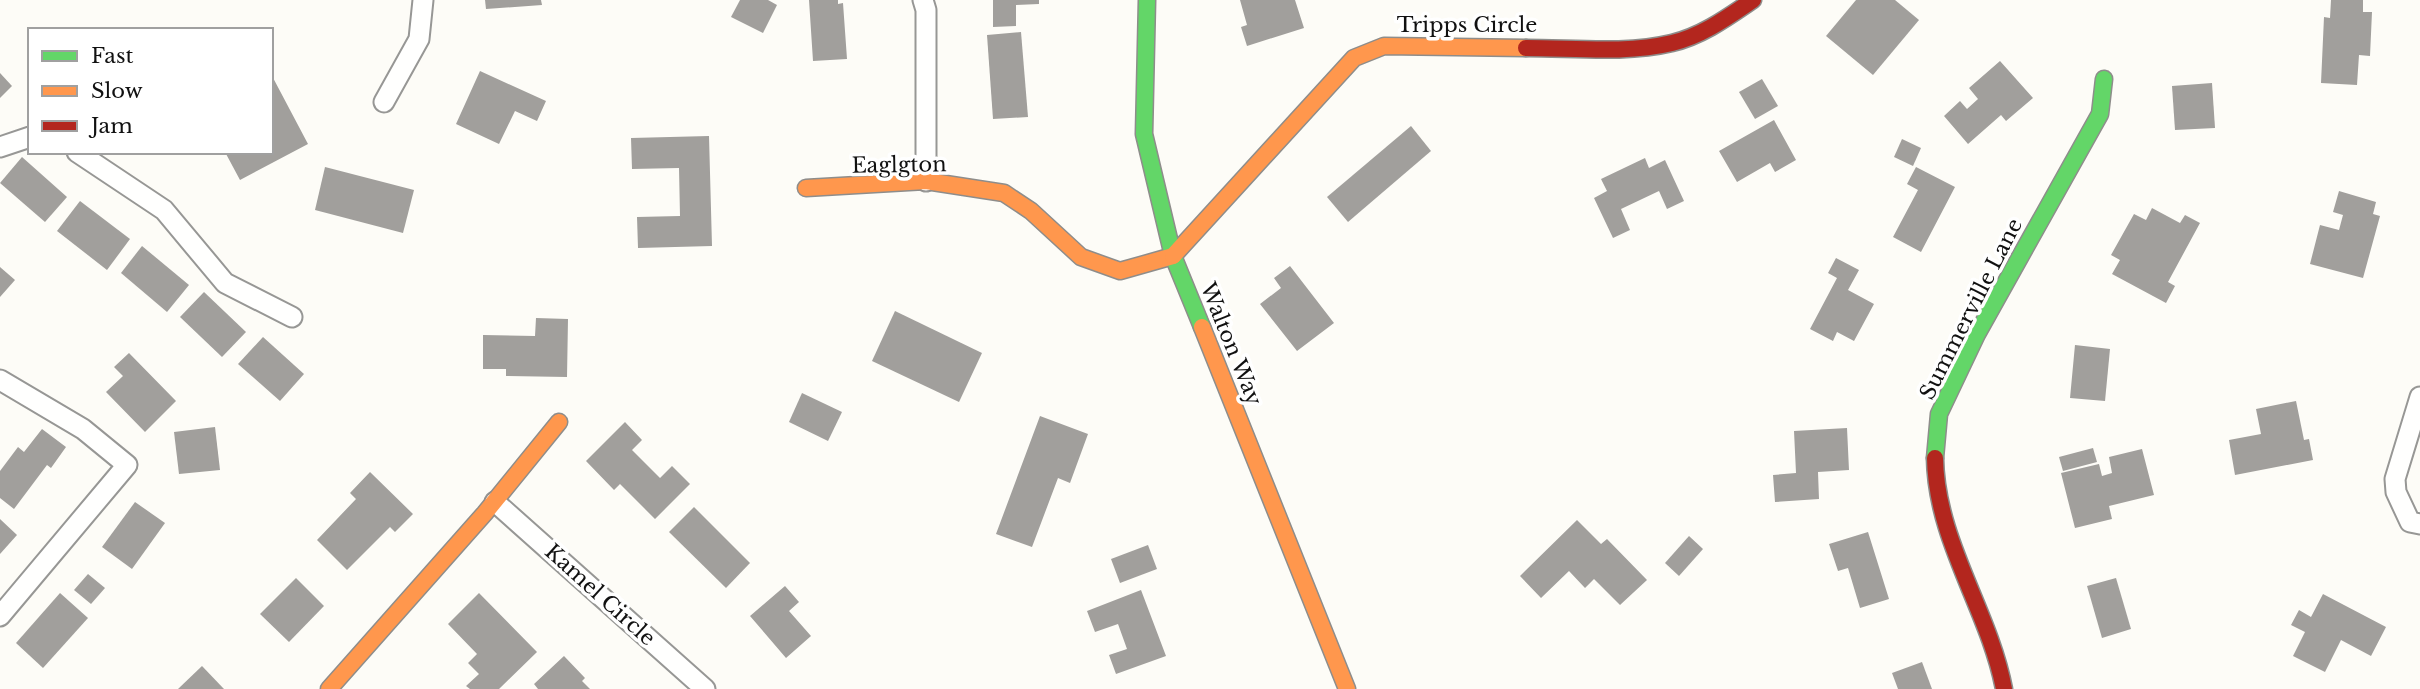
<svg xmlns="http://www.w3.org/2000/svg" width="2420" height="689" font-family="'Libre Baskerville',serif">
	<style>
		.building { fill: #a19f9c }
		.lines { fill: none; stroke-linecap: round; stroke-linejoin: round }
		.street-casing { stroke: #979795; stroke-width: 23 }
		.fast-casing { stroke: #8e8d8b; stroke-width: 19 }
		.slow-casing { stroke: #8e8d8b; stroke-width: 19 }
		.jam-casing { stroke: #8e8d8b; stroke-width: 19 }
		.street { stroke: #fffffe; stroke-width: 19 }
		.fast { stroke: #63d668; stroke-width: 16 }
		.slow { stroke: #ff974d; stroke-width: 16 }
		.jam { stroke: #b3261e; stroke-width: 16 }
		.labels { text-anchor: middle; stroke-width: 7; stroke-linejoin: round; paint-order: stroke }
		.street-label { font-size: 21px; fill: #111; stroke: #fff }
	</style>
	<rect width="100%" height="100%" fill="#fdfcf7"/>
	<g class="building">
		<path d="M485,0H541L542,5L486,9Z"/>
		<path d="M740,0H768L777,5L763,33L731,17Z"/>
		<path d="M809,0H838V4L843,3L847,59L813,61Z"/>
		<path d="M993,0H1039V4L1016,5V26L993,27Z"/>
		<path d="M1240,0H1295L1304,28L1247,46L1241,27L1247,25Z"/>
		<path d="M1856,0H1895L1919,20L1873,75L1826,36Z"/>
		<path d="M2331,0H2363V12H2372L2370,56L2359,55L2357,85L2321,83L2324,17L2330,18Z"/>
		<path d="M1021,32L1028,117L993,119L987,35Z"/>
		<path d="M2000,61L2033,98L2006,121L2001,115L1968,144L1944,116L1960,101L1967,109L1978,99L1969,88Z"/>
		<path d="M480,71L546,101L537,121L515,111L499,144L456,124Z"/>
		<path d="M0,73L12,86L0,98Z"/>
		<path d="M271,74L308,144L240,180L225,152H271Z"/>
		<path d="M1762,79L1778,106L1755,119L1739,92Z"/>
		<path d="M2212,83L2215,128L2175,130L2172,86Z"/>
		<path d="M1774,120L1796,160L1775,172L1770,163L1737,182L1719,151Z"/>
		<path d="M1411,126L1431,151L1348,222L1327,197Z"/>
		<path d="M709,136L712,246L638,248L637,217L680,216L679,168L632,169L631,138Z"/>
		<path d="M1902,139L1921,148L1913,166L1894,157Z"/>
		<path d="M22,157L67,197L45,222L0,183Z"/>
		<path d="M1645,158L1649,168L1665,160L1684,201L1667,209L1659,191L1621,209L1630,230L1613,238L1594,198L1607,191L1601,179Z"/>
		<path d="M325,167L414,190L403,233L315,210Z"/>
		<path d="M1916,167L1955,187L1921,252L1893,237L1918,190L1907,184Z"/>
		<path d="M2339,191L2376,202L2373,214L2380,216L2363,278L2310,264L2320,225L2339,230L2343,215L2333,212Z"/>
		<path d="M80,201L130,239L107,270L57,231Z"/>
		<path d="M2152,208L2180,223L2185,215L2200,223L2168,282L2175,286L2166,303L2112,274L2120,260L2111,255L2134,214L2146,220Z"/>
		<path d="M142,246L189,285L167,312L121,273Z"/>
		<path d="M1836,258L1859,270L1848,290L1874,304L1854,341L1837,332L1833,341L1810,329L1837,278L1828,273Z"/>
		<path d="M1290,266L1334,323L1297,351L1260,304L1281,288L1274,278Z"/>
		<path d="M0,267L15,280L0,297Z"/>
		<path d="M204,292L246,332L222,357L180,317Z"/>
		<path d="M895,311L982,353L959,402L872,361Z"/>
		<path d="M536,318L568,319L567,377L506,376V369H483V335L535,336Z"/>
		<path d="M263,337L304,374L280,401L238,364Z"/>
		<path d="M2075,345L2110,349L2105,401L2070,398Z"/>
		<path d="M129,353L176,401L145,432L106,392L123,376L114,367Z"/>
		<path d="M802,393L842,412L828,441L789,422Z"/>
		<path d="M2296,401L2304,440L2309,439L2313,460L2235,475L2229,440L2261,434L2256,409Z"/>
		<path d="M1040,416L1088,434L1070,483L1058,478L1032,547L996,534Z"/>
		<path d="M625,422L642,440L632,450L660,478L672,466L690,484L655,519L620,484L614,490L586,461Z"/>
		<path d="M215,427L220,470L179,474L174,432Z"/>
		<path d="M1847,428L1849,470L1818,472L1819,499L1775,502L1773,475L1796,473L1794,431Z"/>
		<path d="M42,429L66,447L51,468L47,465L14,509L0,498V471L18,447L24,452Z"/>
		<path d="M2093,448L2097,462L2063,471L2059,457Z"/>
		<path d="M2142,449L2154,495L2109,506L2112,519L2075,528L2061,473L2099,464L2102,476L2112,473L2109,457Z"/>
		<path d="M370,472L413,514L395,532L390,527L347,570L317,540L356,499L350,493Z"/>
		<path d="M135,502L165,523L132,569L102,547Z"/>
		<path d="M694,507L750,563L726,588L669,532Z"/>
		<path d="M0,519L17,535L0,554Z"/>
		<path d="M1577,520L1601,544L1607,539L1647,580L1620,605L1594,579L1585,588L1569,571L1541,598L1520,576Z"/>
		<path d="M1868,532L1889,599L1860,608L1848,568L1838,571L1829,544Z"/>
		<path d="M1689,536L1703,549L1679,576L1665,563Z"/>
		<path d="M1148,545L1157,569L1120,583L1111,559Z"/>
		<path d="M88,574L105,588L91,604L74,590Z"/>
		<path d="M296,578L324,606L289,642L260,614Z"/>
		<path d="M2116,578L2131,629L2102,638L2087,586Z"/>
		<path d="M785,586L799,602L789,611L811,636L786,658L750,616Z"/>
		<path d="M1141,590L1166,656L1116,674L1109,655L1127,649L1118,624L1095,632L1087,611Z"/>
		<path d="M60,593L88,618L43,668L16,643Z"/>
		<path d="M479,593L537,652L499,689H470L466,686L479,674L468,663L477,654L448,624Z"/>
		<path d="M2323,594L2386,627L2371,656L2341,640L2325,672L2293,656L2305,632L2291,625L2299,610L2311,617Z"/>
		<path d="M564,656L585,678L582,681L590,689H538L534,684Z"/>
		<path d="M1922,662L1932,689H1898L1892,673Z"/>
		<path d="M202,666L224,689H178Z"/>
	</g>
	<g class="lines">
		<g class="street-casing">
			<g id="street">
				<path d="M923,0L926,10V181"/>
				<path d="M384,102L419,39L423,0"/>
				<path d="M0,147L30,137"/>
				<path d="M77,152L164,210L225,283L292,317"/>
				<path d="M0,380L83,429L127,465L0,616"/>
				<path d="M2420,397L2395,479L2396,492L2410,522L2420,524"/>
				<path d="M495,502L705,689"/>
			</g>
		</g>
		<g class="fast-casing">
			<g id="fast">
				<path d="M1147,0L1144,134L1173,256L1202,327"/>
				<path d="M1935,458L1939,414L1977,334L2100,114L2104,79"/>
			</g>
		</g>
		<g class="slow-casing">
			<g id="slow">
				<path d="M806,188L926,181L1004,193L1031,211L1081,257L1120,271L1173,256"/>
				<path d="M1173,256L1354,58L1384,46L1526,48"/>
				<path d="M1202,327L1347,689"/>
				<path d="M329,689L485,513L559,422"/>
			</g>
		</g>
		<g class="jam-casing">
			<g id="jam">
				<path d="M1526,48C1574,48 1626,54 1672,43C1702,36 1728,17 1753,0"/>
				<path d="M1935,458C1936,541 1989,610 2004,689"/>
			</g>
		</g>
		<use href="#street" class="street"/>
		<use href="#fast" class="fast"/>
		<use href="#slow" class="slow"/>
		<use href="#jam" class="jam"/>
	</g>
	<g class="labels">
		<g class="street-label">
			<text x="1467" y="32">Tripps Circle</text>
			<text transform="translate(899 165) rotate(-1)" y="7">Eaglgton</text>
			<text transform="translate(1971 309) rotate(-63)" y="7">Summerville Lane</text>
			<text transform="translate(1231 344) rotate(68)" y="7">Walton Way</text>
			<text transform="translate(600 595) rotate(42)" y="7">Kamel Circle</text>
		</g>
	</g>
	<rect x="28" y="28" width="245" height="126" fill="#ffffff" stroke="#a0a0a0" stroke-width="2"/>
	<rect x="42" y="51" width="35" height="10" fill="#63d668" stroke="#a0a0a0" stroke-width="2"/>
	<text x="91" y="63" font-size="21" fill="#111111">Fast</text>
	<rect x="42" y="86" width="35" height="10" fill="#ff974d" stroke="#a0a0a0" stroke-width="2"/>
	<text x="91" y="98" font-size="21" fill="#111111">Slow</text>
	<rect x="42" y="121" width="35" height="10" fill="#b3261e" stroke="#a0a0a0" stroke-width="2"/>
	<text x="91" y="133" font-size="21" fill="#111111">Jam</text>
</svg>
